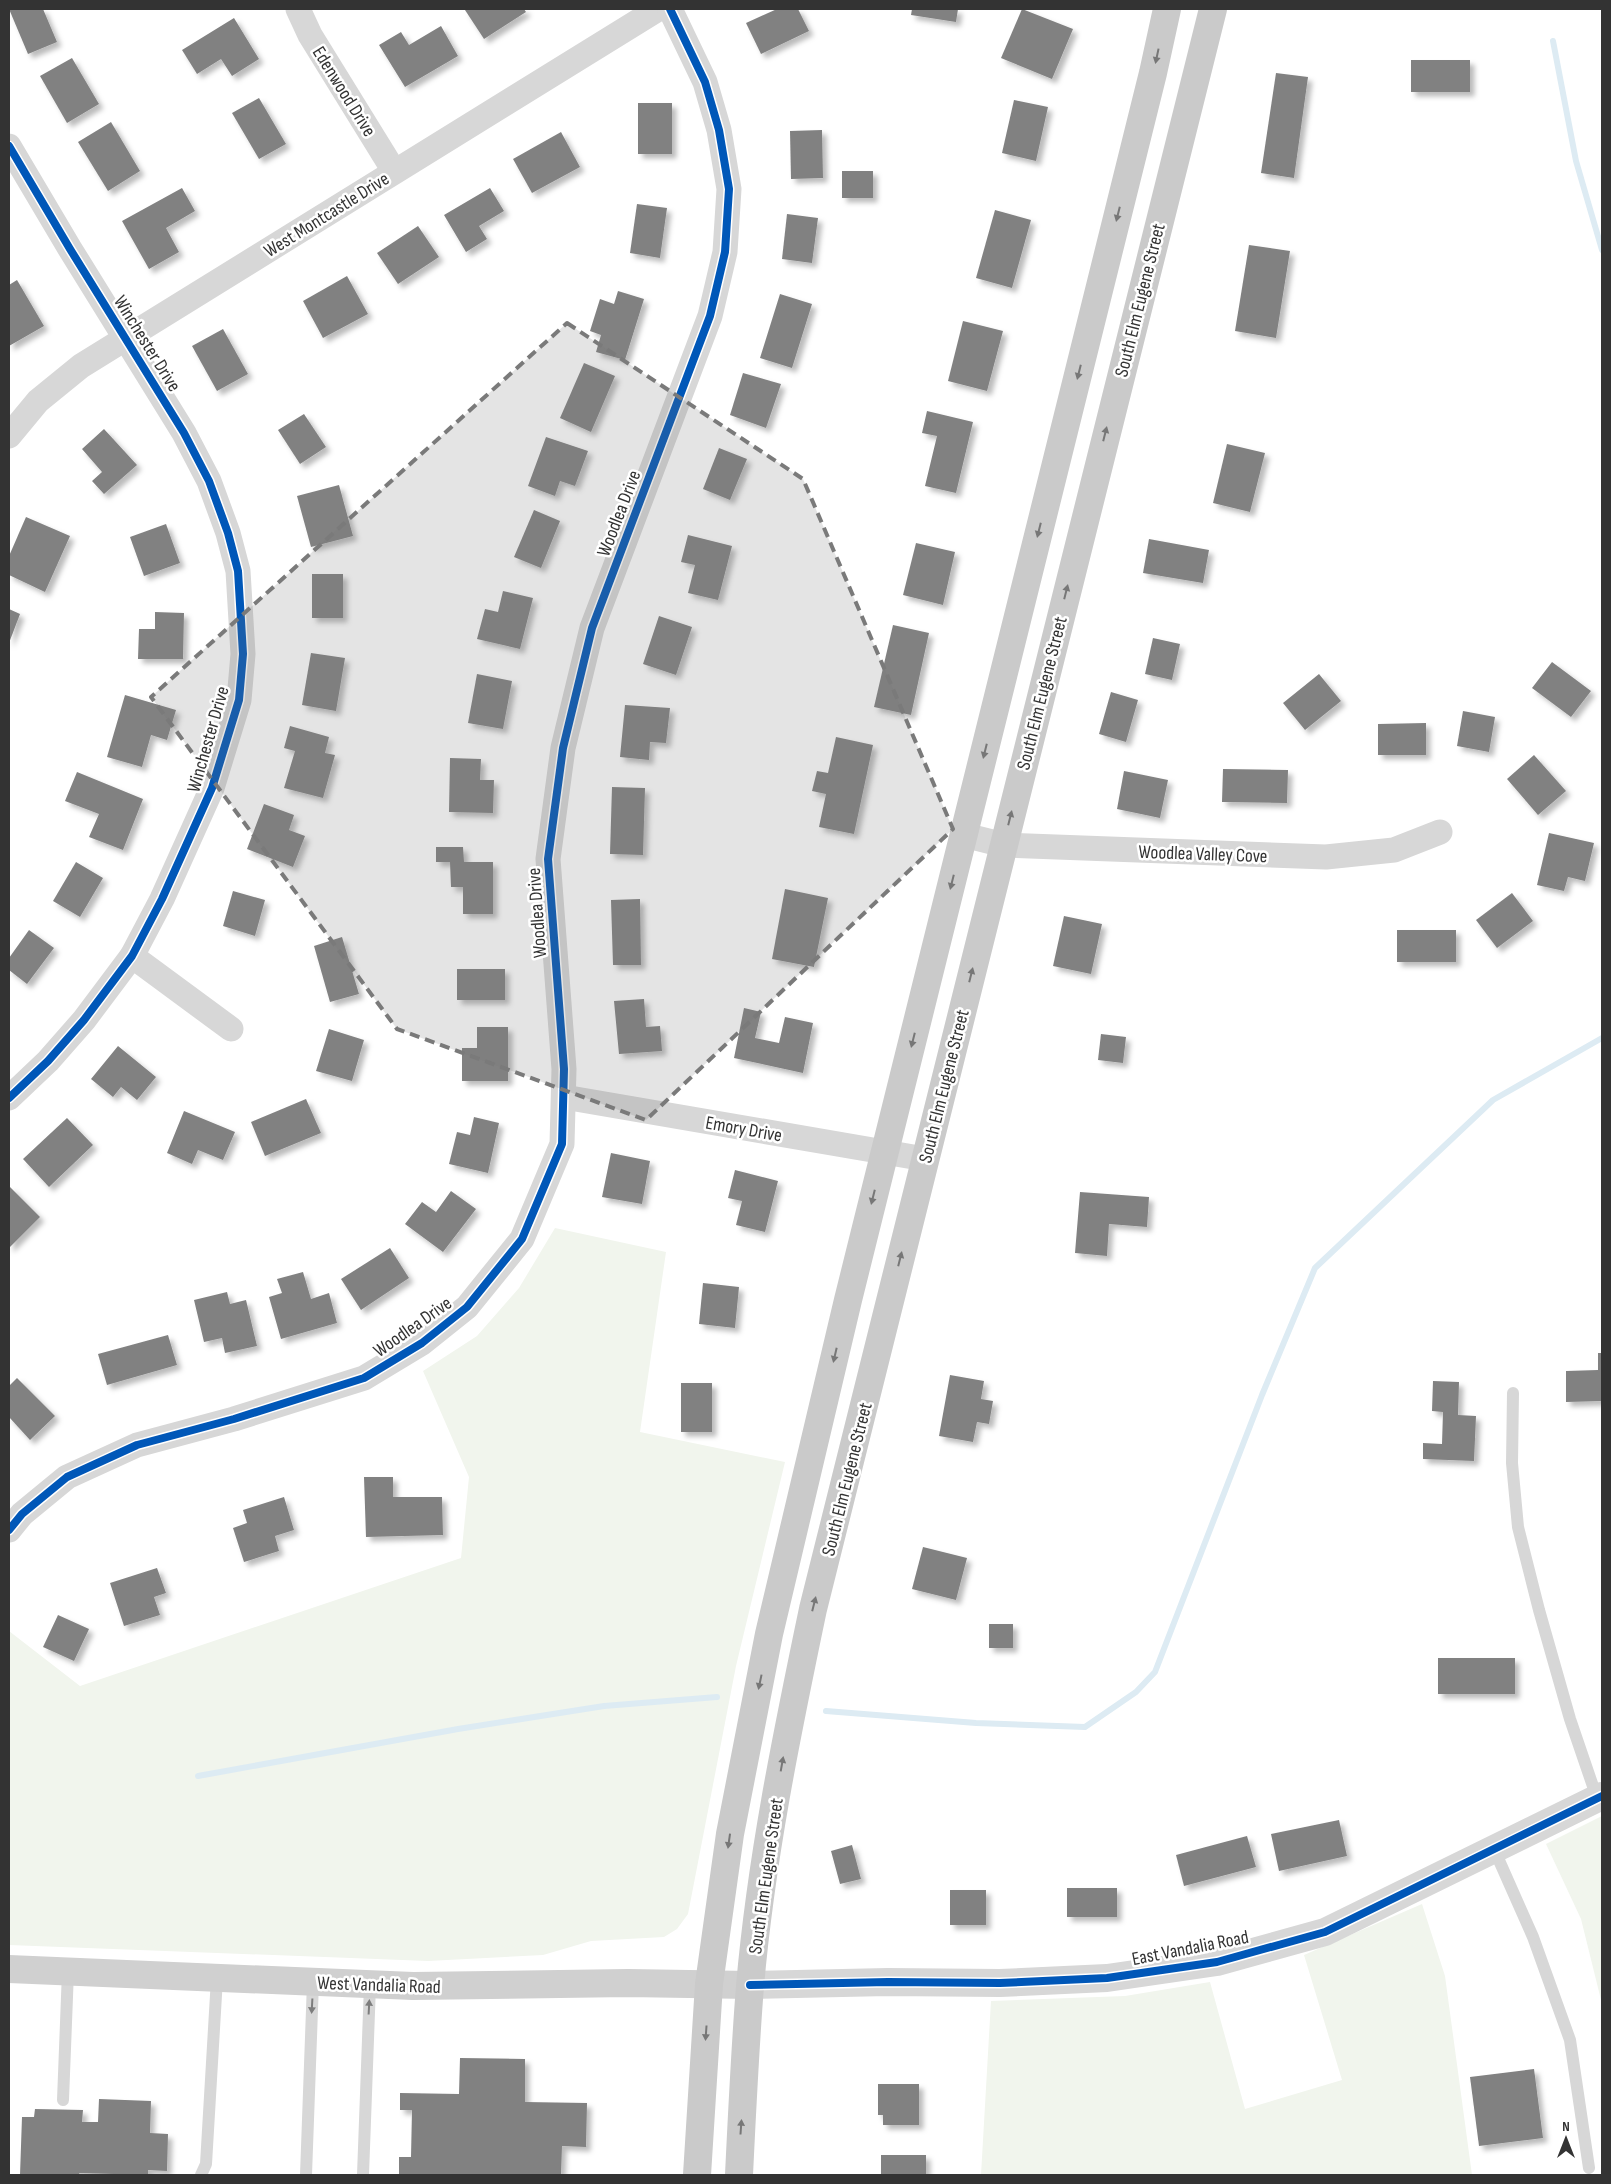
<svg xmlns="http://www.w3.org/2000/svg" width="1611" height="2184" font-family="'Sofia Sans Condensed',sans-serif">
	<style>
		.green { fill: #f1f5ed }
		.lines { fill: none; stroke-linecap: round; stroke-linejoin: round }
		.stream { stroke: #ddebf3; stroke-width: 6 }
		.building { fill: #818181; filter: url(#shadow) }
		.service { stroke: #d7d7d7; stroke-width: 12 }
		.minor { stroke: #d7d7d7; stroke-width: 25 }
		.tertiary { stroke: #d7d7d7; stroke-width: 28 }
		.secondary { stroke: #d0d0d0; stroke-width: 28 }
		.primary { stroke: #cacaca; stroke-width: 28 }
		.cycleway-casing { stroke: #fff; stroke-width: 11 }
		.cycleway { stroke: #0057b8; stroke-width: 8 }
		.oneway { fill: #777 }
		.oneway2 { fill: #7d7d7d }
		.marked { fill: #7a7a7a; fill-opacity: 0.2; stroke: #7a7a7a; stroke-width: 4; stroke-dasharray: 10 6; stroke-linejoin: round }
		.labels { text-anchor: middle; stroke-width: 5; stroke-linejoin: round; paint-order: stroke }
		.street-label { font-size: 19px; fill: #333; stroke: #fff }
	</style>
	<defs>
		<filter id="shadow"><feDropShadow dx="4.5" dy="4.5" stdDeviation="2.5" flood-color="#0004"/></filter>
	</defs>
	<rect width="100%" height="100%" fill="#fff"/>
	<g class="green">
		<path d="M555,1228L666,1252L640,1432L785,1462L736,1666L688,1914L677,1929L664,1937L591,1941L543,1955L428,1961L9,1945V1631L80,1686L461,1558L469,1477L423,1371L477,1336L519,1288Z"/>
		<path d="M1602,1816V2004L1581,1919L1546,1844Z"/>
		<path d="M1422,1904L1445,1976L1472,2175H981L991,2001L1125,1996L1210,1982L1245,2109L1342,2080L1304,1955Z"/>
	</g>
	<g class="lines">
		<g class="stream">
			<path d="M1553,41L1576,161L1602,250"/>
			<path d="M826,1711L976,1723L1085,1727L1136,1692L1155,1672L1262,1395L1315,1268L1493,1100L1602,1038"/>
			<path d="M198,1776L458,1729L604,1706L717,1697"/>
		</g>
	</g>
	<g class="building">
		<path d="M9,9H43L57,42L28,54Z"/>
		<path d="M467,9H524L526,12L484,39L465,10Z"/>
		<path d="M777,9H798L809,31L761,54L746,23Z"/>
		<path d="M912,9H958L956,22L911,15Z"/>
		<path d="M1022,9L1073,29L1052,79L1001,58Z"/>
		<path d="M234,18L259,59L232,76L221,59L197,74L182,50Z"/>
		<path d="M441,26L458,56L405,87L379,45L401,32L409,45Z"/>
		<path d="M72,58L99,104L67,123L40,76Z"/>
		<rect x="1411" y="60" width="59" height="32"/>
		<path d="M1276,73L1308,77L1294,178L1261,173Z"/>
		<path d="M259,98L286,144L259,159L232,113Z"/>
		<path d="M1014,100L1048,107L1036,161L1002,153Z"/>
		<rect x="638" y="103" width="34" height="51"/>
		<path d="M111,122L140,171L108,191L78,142Z"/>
		<path d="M822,130L823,178L791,179L790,131Z"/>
		<path d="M561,132L580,167L532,193L513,159Z"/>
		<rect x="842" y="171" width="31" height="27"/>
		<path d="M182,188L195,211L166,228L179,252L149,269L122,221Z"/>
		<path d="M490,188L504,211L479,226L487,239L466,252L444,215Z"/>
		<path d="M637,204L667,208L660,258L630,253Z"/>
		<path d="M995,210L1031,220L1012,288L976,278Z"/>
		<path d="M787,214L818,218L812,263L782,259Z"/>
		<path d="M418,226L439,257L398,284L377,253Z"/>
		<path d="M1249,245L1290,251L1276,338L1235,331Z"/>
		<path d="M347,276L368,314L323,338L303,301Z"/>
		<path d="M17,280L44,326L9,346V285Z"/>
		<path d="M618,291L644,299L625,360L596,352L601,335L590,331L600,299L614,304Z"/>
		<path d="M780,294L812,304L792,368L760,358Z"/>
		<path d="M963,321L1003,331L987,391L948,381Z"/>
		<path d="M223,329L248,374L217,391L192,346Z"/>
		<path d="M584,363L615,376L591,432L560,418Z"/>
		<path d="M743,373L781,384L766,428L730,415Z"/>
		<path d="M927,411L973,422L956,493L925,486L937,436L922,433Z"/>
		<path d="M304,414L326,447L300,464L278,430Z"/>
		<path d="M104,429L137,465L104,494L92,481L102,472L82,449Z"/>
		<path d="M546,437L588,451L575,486L560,481L555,496L528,486Z"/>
		<path d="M1227,444L1265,453L1250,512L1213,503Z"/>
		<path d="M719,448L747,459L730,500L703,489Z"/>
		<path d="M339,485L353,536L311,547L297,496Z"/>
		<path d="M534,510L560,521L541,568L514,557Z"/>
		<path d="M26,517L70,536L45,592L9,575V556Z"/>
		<path d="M166,524L180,563L144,576L130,537Z"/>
		<path d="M688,535L732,546L718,600L688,593L695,565L681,562Z"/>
		<path d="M1149,539L1209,550L1203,583L1143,573Z"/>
		<path d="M916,543L955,552L943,605L903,595Z"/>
		<rect x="312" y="574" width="31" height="44"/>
		<path d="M503,591L533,598L520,649L477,639L485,609L498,612Z"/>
		<path d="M9,609L20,614L9,643Z"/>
		<path d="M155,612L184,613L183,659H138L139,629H155Z"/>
		<path d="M659,616L692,627L676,675L643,664Z"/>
		<path d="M893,625L929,633L911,715L874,707Z"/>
		<path d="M1153,638L1180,644L1172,680L1145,674Z"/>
		<path d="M311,653L345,658L336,711L302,705Z"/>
		<path d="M1552,662L1591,691L1571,717L1532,688Z"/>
		<path d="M477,674L512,681L503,729L468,723Z"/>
		<path d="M1319,674L1341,701L1305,730L1283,703Z"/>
		<path d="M1111,692L1138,700L1126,742L1099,734Z"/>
		<path d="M125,695L176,710L167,740L151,735L142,767L107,757Z"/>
		<path d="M625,705L670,708L666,743L650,742L649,760L620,757Z"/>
		<path d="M1463,711L1495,717L1489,752L1457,746Z"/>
		<path d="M1426,723V755H1378V724Z"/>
		<path d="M290,726L329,737L325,753L335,755L323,798L284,788L295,751L284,748Z"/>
		<path d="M836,737L873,745L854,834L819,827L826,794L812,791L817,771L828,773Z"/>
		<path d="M1534,755L1566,791L1538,815L1507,779Z"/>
		<path d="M450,758L481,759L480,780H494L493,813L449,812Z"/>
		<path d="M1223,769L1288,770L1287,803L1222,802Z"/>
		<path d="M1124,771L1168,780L1160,818L1117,809Z"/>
		<path d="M77,772L143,799L123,850L89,837L99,814L65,801Z"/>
		<path d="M612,787L645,788L643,855L610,854Z"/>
		<path d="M264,804L294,815L289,830L305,836L293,867L247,849Z"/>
		<path d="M1549,833L1594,843L1585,881L1568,877L1564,891L1537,885Z"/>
		<path d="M436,847H463L464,862H493V914H463V887H451L450,862H436Z"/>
		<path d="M76,862L103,878L80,917L53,901Z"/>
		<path d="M785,889L828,898L814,967L772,959Z"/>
		<path d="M233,891L265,900L255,936L223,926Z"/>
		<path d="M1512,893L1533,921L1497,948L1476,920Z"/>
		<path d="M640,899L641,965H613L611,900Z"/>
		<path d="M1064,916L1102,924L1091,974L1053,966Z"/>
		<path d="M29,930L54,948L27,984L9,970V958Z"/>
		<rect x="1397" y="930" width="59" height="32"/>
		<path d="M342,937L359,994L330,1002L314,946Z"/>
		<rect x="457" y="969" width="48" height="31"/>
		<path d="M644,999L646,1027L660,1026L662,1051L619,1054L614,1001Z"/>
		<path d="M744,1008L761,1012L755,1038L779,1043L785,1017L813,1023L803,1073L734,1058Z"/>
		<path d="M477,1027H508V1081H462V1048H477Z"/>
		<path d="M329,1029L364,1040L352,1081L316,1071Z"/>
		<path d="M1101,1034L1126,1037L1123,1063L1098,1060Z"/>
		<path d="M118,1046L156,1077L137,1100L121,1087L113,1097L91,1079Z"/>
		<path d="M306,1099L321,1133L265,1156L251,1122Z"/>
		<path d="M184,1111L235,1132L223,1160L198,1150L192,1164L167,1153Z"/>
		<path d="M474,1117L499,1123L488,1173L449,1164L457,1132L470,1135Z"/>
		<path d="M67,1118L93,1145L49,1187L23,1159Z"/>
		<path d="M611,1153L650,1161L642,1204L602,1197Z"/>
		<path d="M735,1170L778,1181L765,1232L736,1225L742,1201L728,1198Z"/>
		<path d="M9,1186L40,1217L9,1248Z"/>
		<path d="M451,1191L476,1209L443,1252L405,1224L422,1202L436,1212Z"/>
		<path d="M1080,1192L1149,1197L1147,1227L1109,1224L1107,1256L1075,1253Z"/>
		<path d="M390,1248L409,1278L361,1310L341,1279Z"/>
		<path d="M303,1272L311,1299L329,1293L337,1323L281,1339L269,1297L282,1293L277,1279Z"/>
		<path d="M703,1283L739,1287L735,1328L699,1324Z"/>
		<path d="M227,1292L230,1304L246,1300L257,1346L225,1353L222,1338L204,1342L194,1300Z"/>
		<path d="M168,1335L177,1365L107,1385L98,1354Z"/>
		<path d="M1598,1353H1602V1401L1566,1402V1371L1598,1370Z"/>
		<path d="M950,1375L984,1381L981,1399L993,1401L989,1424L977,1422L973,1442L939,1436Z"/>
		<path d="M17,1378L55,1416L30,1440L9,1417V1386Z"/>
		<path d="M1433,1381L1459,1382L1458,1415L1476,1416L1474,1461L1423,1459V1443L1442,1444L1443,1412L1432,1411Z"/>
		<rect x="681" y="1383" width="31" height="49"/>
		<path d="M364,1477H393V1497H442L443,1535L366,1537Z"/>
		<path d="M284,1497L294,1530L275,1536L279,1551L244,1562L233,1528L247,1523L243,1510Z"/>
		<path d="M923,1547L967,1558L956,1600L912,1589Z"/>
		<path d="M157,1568L166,1593L154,1597L160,1615L124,1626L110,1583Z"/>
		<path d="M58,1615L89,1629L74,1661L43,1647Z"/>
		<rect x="989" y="1624" width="24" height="24"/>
		<rect x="1438" y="1658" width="77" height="36"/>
		<path d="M1339,1820L1347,1856L1279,1871L1271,1834Z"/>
		<path d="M1247,1836L1256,1867L1184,1886L1176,1855Z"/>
		<path d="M852,1845L861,1879L840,1884L831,1851Z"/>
		<rect x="1067" y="1888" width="50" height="29"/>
		<rect x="950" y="1890" width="36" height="35"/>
		<path d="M460,2058L525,2059V2102L587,2103L586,2147L562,2146L561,2175H399V2157H411L412,2110H400V2093L459,2094Z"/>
		<path d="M1534,2069L1543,2138L1479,2146L1470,2077Z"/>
		<path d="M878,2084H919V2125H883V2115H878Z"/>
		<path d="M99,2099L151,2101L150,2133L168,2134L167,2171L148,2170V2175L79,2173V2175H20L22,2117H34L35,2109L83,2110L82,2122H98Z"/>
		<rect x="881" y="2155" width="45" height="20"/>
	</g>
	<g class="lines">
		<g class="service">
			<path d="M1513,1393L1512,1463L1518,1527L1539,1610L1570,1719L1597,1798"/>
			<path d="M1494,1849L1533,1937L1570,2040L1589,2168"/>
			<path d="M63,2100L68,1971"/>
			<path d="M201,2175L206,2164L217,1978"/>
			<path d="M306,2175L313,1982"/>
			<path d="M363,2175L370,1985"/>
		</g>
		<g class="minor">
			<path d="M298,9L310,35L394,171"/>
			<path d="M9,146L70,249L184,433L209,481L228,533L238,571L243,654L239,700L212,788L162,899L132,956L84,1020L48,1061L9,1098"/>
			<path d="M9,436L38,401L81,366L658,9"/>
			<path d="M964,835L1004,845L1326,857L1394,850L1440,832"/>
			<path d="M132,956L231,1029"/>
			<path d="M564,1097L925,1159"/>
			<path d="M9,1530L22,1514L67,1477L137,1445L234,1419L364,1378L422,1343L467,1307L522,1239L562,1144L564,1069L548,859L563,748L592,628L710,316L725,252L729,189L719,130L705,82L670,9"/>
		</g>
		<path class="tertiary" d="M750,1985L888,1982L1000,1983L1107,1978L1217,1962L1325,1932L1602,1796"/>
		<path class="secondary" d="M9,1969L413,1986L628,1983L750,1985"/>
		<g class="primary">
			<path d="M697,2175L709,1984L730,1834L769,1634L848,1300L1153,73L1167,9"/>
			<path d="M739,2175C742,2112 745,2049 750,1986C761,1859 787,1733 813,1609L1213,9"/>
		</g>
		<g class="cycleway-casing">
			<g id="cycleway">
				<path d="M9,146L70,249L184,433L209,481L228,533L238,571L243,654L239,700L212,788L162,899L132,956L84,1020L48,1061L9,1098"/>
				<path d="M9,1530L22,1514L67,1477L137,1445L234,1419L364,1378L422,1343L467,1307L522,1239L562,1144L564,1069L548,859L563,748L592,628L710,316L725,252L729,189L719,130L705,82L670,9"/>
				<path d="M750,1985L888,1982L1000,1983L1107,1978L1217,1962L1325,1932L1602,1796"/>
			</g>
		</g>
		<use href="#cycleway" class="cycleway"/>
	</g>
	<defs><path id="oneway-solid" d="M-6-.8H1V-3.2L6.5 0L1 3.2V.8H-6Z" transform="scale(1.25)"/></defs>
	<g class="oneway">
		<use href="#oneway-solid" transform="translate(1157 56) rotate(102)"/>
		<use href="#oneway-solid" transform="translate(1118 214) rotate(104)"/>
		<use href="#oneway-solid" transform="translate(1079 372) rotate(104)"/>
		<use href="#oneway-solid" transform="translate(1105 434) rotate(-76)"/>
		<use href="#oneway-solid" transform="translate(1039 530) rotate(104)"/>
		<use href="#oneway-solid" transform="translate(1066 592) rotate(-76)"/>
		<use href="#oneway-solid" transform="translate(985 751) rotate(104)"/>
		<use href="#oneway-solid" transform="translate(1010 818) rotate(-76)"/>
		<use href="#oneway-solid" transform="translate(952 882) rotate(104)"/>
		<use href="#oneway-solid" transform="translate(971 975) rotate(-76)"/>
		<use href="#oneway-solid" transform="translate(913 1040) rotate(104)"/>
		<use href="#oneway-solid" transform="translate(873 1197) rotate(104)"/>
		<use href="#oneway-solid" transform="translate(900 1259) rotate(-76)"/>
		<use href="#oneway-solid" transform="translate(835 1355) rotate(103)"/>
		<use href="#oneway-solid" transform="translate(814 1604) rotate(-76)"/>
		<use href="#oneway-solid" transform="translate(760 1682) rotate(102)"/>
		<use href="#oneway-solid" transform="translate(782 1764) rotate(-80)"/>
		<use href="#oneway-solid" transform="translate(729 1841) rotate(98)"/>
		<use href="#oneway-solid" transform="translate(706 2033) rotate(94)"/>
		<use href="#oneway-solid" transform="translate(741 2127) rotate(-86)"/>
	</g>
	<g class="oneway2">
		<use href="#oneway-solid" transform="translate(312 2006) rotate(93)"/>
		<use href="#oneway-solid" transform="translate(369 2007) rotate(-87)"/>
	</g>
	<path class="marked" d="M567,323L803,479L953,829L646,1120L397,1029L151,697Z"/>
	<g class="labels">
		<g class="street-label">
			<text transform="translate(345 91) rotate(58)" y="7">Edenwood Drive</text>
			<text transform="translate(326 214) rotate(-32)" y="7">West Montcastle Drive</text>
			<text transform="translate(1139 300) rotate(-76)" y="7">South Elm Eugene Street</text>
			<text transform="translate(148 343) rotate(58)" y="7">Winchester Drive</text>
			<text transform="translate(618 513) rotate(-69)" y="7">Woodlea Drive</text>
			<text transform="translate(1041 693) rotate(-76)" y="7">South Elm Eugene Street</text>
			<text transform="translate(207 739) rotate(-74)" y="7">Winchester Drive</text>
			<text transform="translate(1203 853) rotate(2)" y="7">Woodlea Valley Cove</text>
			<text transform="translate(536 913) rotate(-94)" y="7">Woodlea Drive</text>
			<text transform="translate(943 1086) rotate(-76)" y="7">South Elm Eugene Street</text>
			<text transform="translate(744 1128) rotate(10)" y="7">Emory Drive</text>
			<text transform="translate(412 1326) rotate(-35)" y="7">Woodlea Drive</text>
			<text transform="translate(846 1479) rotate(-76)" y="7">South Elm Eugene Street</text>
			<text transform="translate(765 1876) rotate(-82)" y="7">South Elm Eugene Street</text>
			<text transform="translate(1190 1947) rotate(-11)" y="7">East Vandalia Road</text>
			<text transform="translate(379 1984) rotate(2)" y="7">West Vandalia Road</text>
		</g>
	</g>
	<rect width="1611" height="2184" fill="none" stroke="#333333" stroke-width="20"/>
	<g transform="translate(1566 2139)" stroke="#ffffff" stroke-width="4" paint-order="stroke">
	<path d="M0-4L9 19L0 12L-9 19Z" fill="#333333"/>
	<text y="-8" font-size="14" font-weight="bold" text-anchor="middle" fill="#333333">N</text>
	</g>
</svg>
